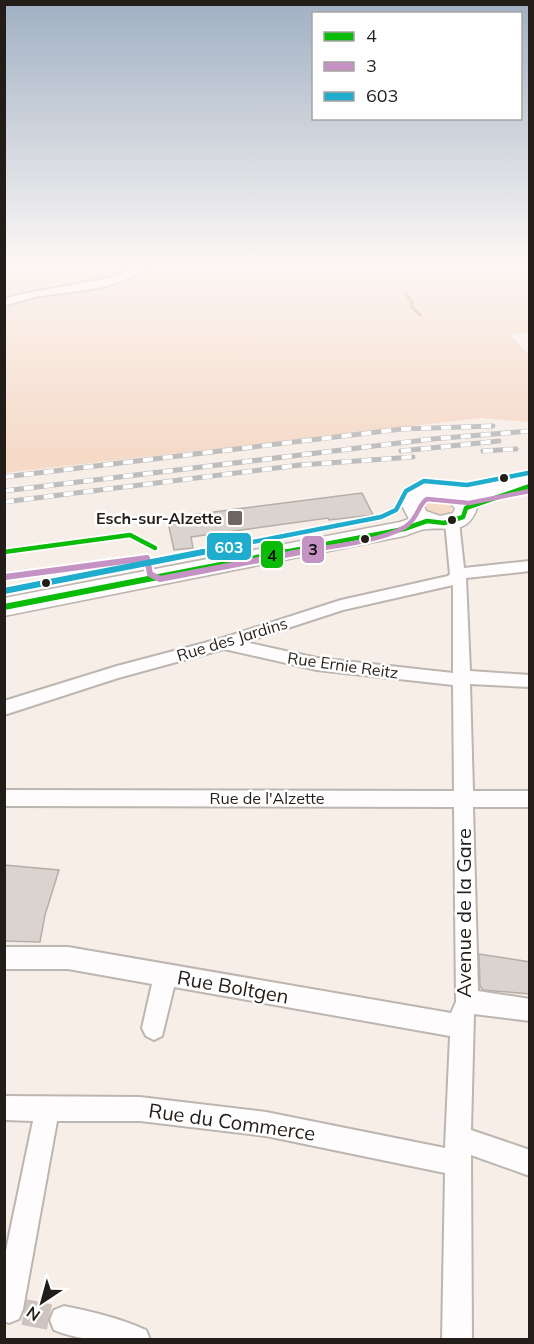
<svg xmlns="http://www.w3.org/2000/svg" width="534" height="1344" font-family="Mulish,sans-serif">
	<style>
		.green { fill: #f5dac8 }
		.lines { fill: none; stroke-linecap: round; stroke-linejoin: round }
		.stream { stroke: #d4a98c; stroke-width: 3 }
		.building { fill: #dbd3ce; stroke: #b5aea9; stroke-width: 1.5 }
		.street-tunnel { stroke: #cdc4bf; stroke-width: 26; stroke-dasharray: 26 13; stroke-linecap: butt }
		.street-casing { stroke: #bcb5b0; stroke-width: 4 }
		.primary-casing { stroke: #bcb5b0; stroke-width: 3 }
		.street { fill: #fefcfc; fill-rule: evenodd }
		.primary { fill: #fefcfc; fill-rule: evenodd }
		.rail-casing { stroke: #bfbdbc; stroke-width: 5 }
		.rail { stroke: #fefefe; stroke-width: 4; stroke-dasharray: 10; stroke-linecap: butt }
		.bus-1-far1-casing { stroke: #fefefe; stroke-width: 8 }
		.bus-1-casing { stroke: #fefefe; stroke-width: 10 }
		.bus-2-far1-casing { stroke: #fefefe; stroke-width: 8 }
		.bus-2-casing { stroke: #fefefe; stroke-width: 10 }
		.bus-3-far1-casing { stroke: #fefefe; stroke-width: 8 }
		.bus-3-casing { stroke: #fefefe; stroke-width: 10 }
		.bus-1-far1 { stroke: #0abb08; stroke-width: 4.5 }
		.bus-1 { stroke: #0abb08; stroke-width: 6 }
		.bus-2-far1 { stroke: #c493c3; stroke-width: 4.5 }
		.bus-2 { stroke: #c493c3; stroke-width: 6 }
		.bus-3-far1 { stroke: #1faccd; stroke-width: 4.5 }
		.bus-3 { stroke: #1faccd; stroke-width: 6 }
		.bus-dot { fill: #231d19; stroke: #fefefe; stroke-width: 2 }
		.poi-dot { fill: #6e6661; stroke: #fefefe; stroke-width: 2 }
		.labels { text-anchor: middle; stroke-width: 5; stroke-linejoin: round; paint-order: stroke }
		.poi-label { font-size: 16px; font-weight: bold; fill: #231d19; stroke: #fefefe; text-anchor: end }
		.street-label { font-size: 16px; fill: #231d19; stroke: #fefefe }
		.near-street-label { font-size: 20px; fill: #231d19; stroke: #fefefe }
		.line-badge { stroke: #fefefe; stroke-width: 2 }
		.badge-label { font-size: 16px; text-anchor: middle; font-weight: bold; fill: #fff }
		.pale-badge-label { font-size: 16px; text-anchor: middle; font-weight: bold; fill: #111 }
	</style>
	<rect width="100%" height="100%" fill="#f8eee8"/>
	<g class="green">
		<path d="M4,265H138C112,286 56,288 21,293L20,296C56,290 114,288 143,265H529V332L510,335L529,355V422L480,418L5,473Z"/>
		<path d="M434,497L445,499L452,506L451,512C439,517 432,516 423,507L425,501Z"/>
	</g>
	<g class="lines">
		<path class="stream" d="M405,294L412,301L411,306L420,315"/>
	</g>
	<g class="building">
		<path d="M362,493L373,515L329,520L328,518L191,537L193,548L174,550L167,518Z"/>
		<path d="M4,865L59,870L45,915L40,942L4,941Z"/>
		<path d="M479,954L530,962V994L483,990L480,986Z"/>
	</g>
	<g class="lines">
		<path class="street-tunnel" d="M24,1312L64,1320"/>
		<g class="street-casing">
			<g id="street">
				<path d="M137,265H147C121,291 75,290 41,296C28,298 17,302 4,306V300L17,295L109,278Z"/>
				<path d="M452,518L459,522L464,568L530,561V571L466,578L470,671L530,675V687L470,684L473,791H530V807H473L478,991L530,999V1021L474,1014L471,1130L530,1150V1176L471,1155L472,1340H442L445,1173L266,1136L140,1121H57L23,1309L19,1319L9,1323L4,1321V1260L33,1121L4,1120V1096L140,1097L266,1112L445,1148L450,1036L174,987L162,1036L154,1040L146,1036L142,1028L152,984L68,969H4V947H68L451,1013L456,1002L454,807L4,806V790L454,791L453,685L317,670L224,649L118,678L4,715V701L117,666L223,638L341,600L448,576L450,574L445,522ZM453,585V673L317,658L245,642L343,610Z"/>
				<path d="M64,1306C93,1312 119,1318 146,1330L150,1340C118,1340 84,1343 54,1330L50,1320L54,1310Z"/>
			</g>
		</g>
		<g class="primary-casing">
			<path id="primary" d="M530,476V488L472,499L477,508C468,535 449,527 428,529C420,529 411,534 404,536L4,616V598L400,522L409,519L400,502L410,488L432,483L458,488ZM432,497L445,498L455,508L453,513L440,516L426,511L422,502L425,498Z"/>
		</g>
		<use href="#street" class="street"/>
		<use href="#primary" class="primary"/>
		<g class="rail-casing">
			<g id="rail">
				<path d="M401,451L499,441"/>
				<path d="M483,451L516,449"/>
				<path d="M4,477L402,429L493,426"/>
				<path d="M4,491L432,439L530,431"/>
				<path d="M4,502L300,465L413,457"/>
			</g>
		</g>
		<use href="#rail" class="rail"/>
		<g class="bus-1-far1-casing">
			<g id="bus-1-far1">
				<path d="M4,552L130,535L155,548"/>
				<path d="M279,553L404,529L427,521L444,523L463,517L466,508L530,486"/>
			</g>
		</g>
		<g class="bus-1-casing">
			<path id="bus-1" d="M4,607L287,552"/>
		</g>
		<g class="bus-2-far1-casing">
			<path id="bus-2-far1" d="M292,553C324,547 377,543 405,527C419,518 418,504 427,499L469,503L530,491"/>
		</g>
		<g class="bus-2-casing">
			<path id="bus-2" d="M5,577L147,558L150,574L160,579L300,552"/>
		</g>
		<g class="bus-3-far1-casing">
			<path id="bus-3-far1" d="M196,553L381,517L396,510L406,491L424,481L467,485L528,473"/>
		</g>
		<g class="bus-3-casing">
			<path id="bus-3" d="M4,591L203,552"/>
		</g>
		<use href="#bus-1-far1" class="bus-1-far1"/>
		<use href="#bus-1" class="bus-1"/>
		<use href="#bus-2-far1" class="bus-2-far1"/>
		<use href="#bus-2" class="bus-2"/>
		<use href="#bus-3-far1" class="bus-3-far1"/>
		<use href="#bus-3" class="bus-3"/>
	</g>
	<linearGradient id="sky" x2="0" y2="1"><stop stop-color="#a0b0c3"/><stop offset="0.58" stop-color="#fcf7f5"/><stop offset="1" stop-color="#fcf7f5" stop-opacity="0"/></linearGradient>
	<rect width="534" height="453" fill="url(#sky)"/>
	<g class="bus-dot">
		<circle cx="504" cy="478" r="5"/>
		<circle cx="452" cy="520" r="5"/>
		<circle cx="365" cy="539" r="5"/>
		<circle cx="46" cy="583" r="5"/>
	</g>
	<rect class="poi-dot" x="227" y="510" width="16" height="16" rx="3"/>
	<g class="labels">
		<g class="poi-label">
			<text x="222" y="524">Esch-sur-Alzette</text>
		</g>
		<g class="street-label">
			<text transform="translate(232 639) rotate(-17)" y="6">Rue des Jardins</text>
			<text transform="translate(343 665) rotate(8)" y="6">Rue Ernie Reitz</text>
			<text x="267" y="804">Rue de l'Alzette</text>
		</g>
		<g class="near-street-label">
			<text transform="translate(464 913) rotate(-90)" y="7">Avenue de la Gare</text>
			<text transform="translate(233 987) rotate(10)" y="7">Rue Boltgen</text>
			<text transform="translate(232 1122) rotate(8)" y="7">Rue du Commerce</text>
		</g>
	</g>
	<g class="line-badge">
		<rect x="206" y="532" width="46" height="29" rx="6" fill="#1faccd"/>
		<rect x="301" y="535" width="24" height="29" rx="6" fill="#c493c3"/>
		<rect x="260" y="540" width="24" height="29" rx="6" fill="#0abb08"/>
	</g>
	<g class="badge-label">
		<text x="229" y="553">603</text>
	</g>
	<g class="pale-badge-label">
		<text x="313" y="555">3</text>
		<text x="272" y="561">4</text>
	</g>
	<rect width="534" height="1344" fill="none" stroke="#231d19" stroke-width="12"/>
	<rect x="312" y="12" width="210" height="108" fill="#fefefe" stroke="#a6a4a2" stroke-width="1.5"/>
	<rect x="324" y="32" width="30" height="9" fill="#0abb08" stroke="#a6a4a2" stroke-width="1.5"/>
	<text x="366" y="42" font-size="18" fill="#231d19">4</text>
	<rect x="324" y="62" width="30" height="9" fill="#c493c3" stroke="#a6a4a2" stroke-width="1.5"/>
	<text x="366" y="72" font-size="18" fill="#231d19">3</text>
	<rect x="324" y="92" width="30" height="9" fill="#1faccd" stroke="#a6a4a2" stroke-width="1.5"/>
	<text x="366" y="102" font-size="18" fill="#231d19">603</text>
	<g transform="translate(42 1302) rotate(216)" stroke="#fefefe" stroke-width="4.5" paint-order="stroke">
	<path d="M0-4.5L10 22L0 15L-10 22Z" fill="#231d19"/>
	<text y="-9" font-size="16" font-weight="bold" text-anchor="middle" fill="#231d19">N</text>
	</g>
</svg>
